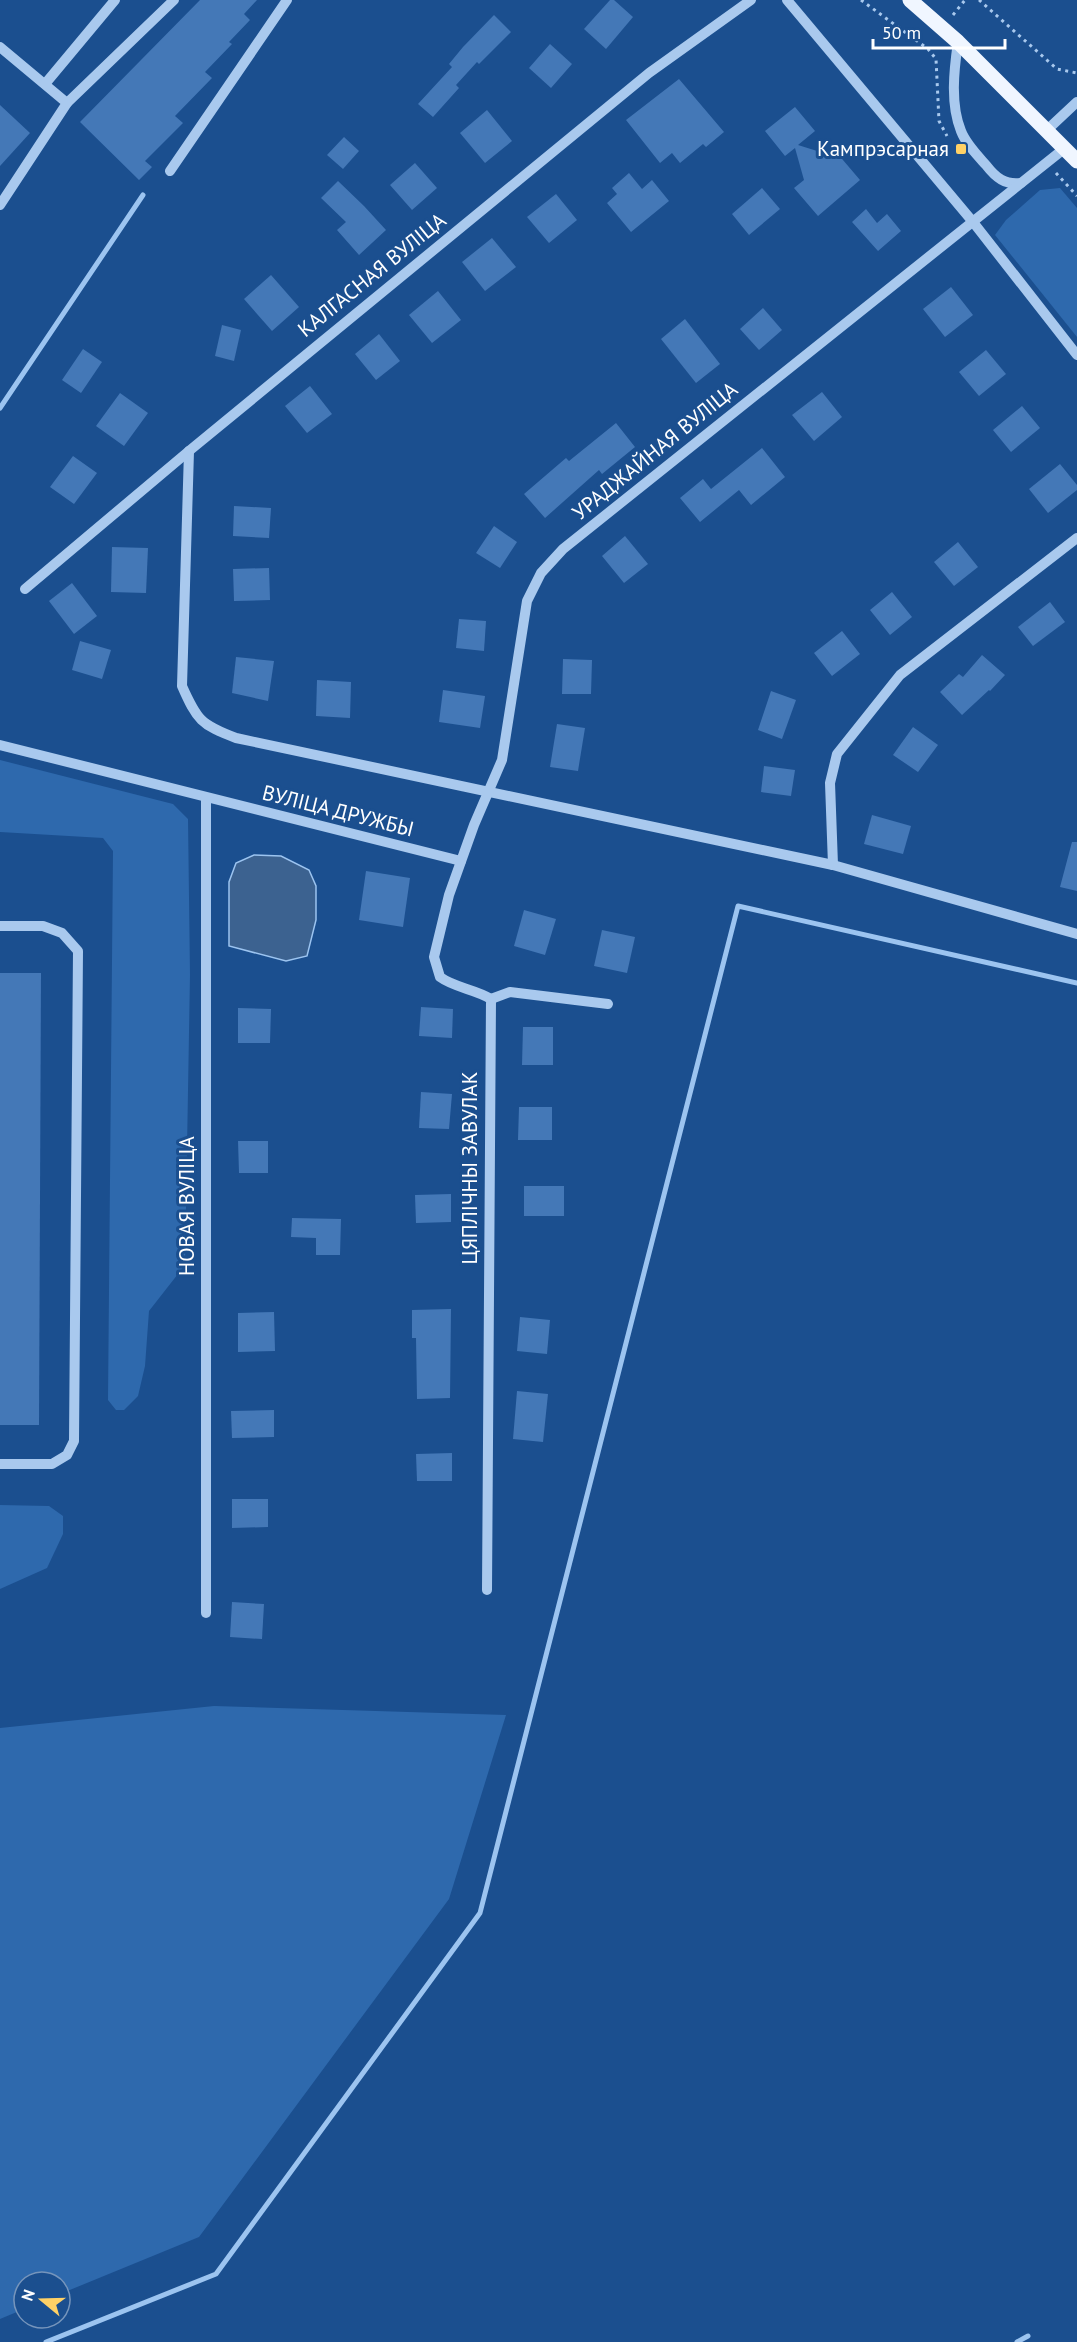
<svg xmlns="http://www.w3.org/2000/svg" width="1077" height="2342" font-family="'PT Sans',sans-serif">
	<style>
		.green { fill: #2e69ad }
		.water { fill: #3c6290; stroke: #9cc4f0; stroke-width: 1.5 }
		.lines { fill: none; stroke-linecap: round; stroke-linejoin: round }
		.stream { stroke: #9cc4f0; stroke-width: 5 }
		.building { fill: #4478b7 }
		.path { stroke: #a9c9ee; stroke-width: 3; stroke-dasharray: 3 4.5; stroke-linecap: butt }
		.minor { stroke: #a9c9ee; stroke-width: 10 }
		.major { stroke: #f0f6ff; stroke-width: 15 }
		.poi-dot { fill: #ffd166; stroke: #1b4f8f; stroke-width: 2 }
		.labels { text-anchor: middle; stroke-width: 6; stroke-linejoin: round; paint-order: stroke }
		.poi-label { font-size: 21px; fill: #fff; stroke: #1b4f8f; text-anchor: end }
		.street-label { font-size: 21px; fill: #fff; stroke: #1b4f8f }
	</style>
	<rect width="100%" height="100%" fill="#1b4f8f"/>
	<g class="green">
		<path d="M1060,188L1077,208V337L995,235L1006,220L1040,190Z"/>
		<path d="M0,760L173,804L188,819L190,975L185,1265L149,1311L145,1366L138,1396L124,1410H116L108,1400L113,851L103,838L0,832Z"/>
		<path d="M0,1505L49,1506L63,1516V1534L47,1568L0,1589Z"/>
		<path d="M214,1706L506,1715L449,1899L199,2237L60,2294V2282H24V2309L0,2319V1728Z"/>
	</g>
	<path class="water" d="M254,855L281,856L309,870L316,886V920L307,956L286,961L229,946V882L236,863Z"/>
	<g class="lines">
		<g class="stream">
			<path d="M0,408L143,195"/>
			<path d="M46,2342L216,2274L480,1913L738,906L1077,983"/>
			<path d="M1017,2342L1028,2336"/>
		</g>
	</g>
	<g class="building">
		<path d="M200,0H257L244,14L250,20L229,42L232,44L205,72L212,78L175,116L183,123L145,161L152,167L139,180L80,122Z"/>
		<path d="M610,0H614L633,17L606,49L584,29Z"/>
		<path d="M494,15L511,32L479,64L477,62L456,85L459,88L433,117L418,104L452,67L449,64L463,47Z"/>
		<path d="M550,44L572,64L551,88L529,68Z"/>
		<path d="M679,79L724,132L706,147L703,144L680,163L672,153L660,163L626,120Z"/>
		<path d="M0,105L30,133L0,166Z"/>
		<path d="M795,107L815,131L798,145L833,156L837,153L860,180L818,216L794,188L804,180L795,148L785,156L765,131Z"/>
		<path d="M487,110L512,141L485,163L460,133Z"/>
		<path d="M344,137L359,151L343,169L327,155Z"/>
		<path d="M415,163L437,188L412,210L390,185Z"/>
		<path d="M629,173L642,189L652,180L669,201L631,232L607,203L617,194L612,188Z"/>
		<path d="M338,181L364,206L386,230L359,255L337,230L346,222L321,198Z"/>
		<path d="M762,188L780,209L749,235L732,214Z"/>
		<path d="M556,194L577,220L549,243L527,217Z"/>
		<path d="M866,209L877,223L887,214L901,231L878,251L852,222Z"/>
		<path d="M492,238L516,267L485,291L462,262Z"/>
		<path d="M271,275L299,307L272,331L244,299Z"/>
		<path d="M951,287L973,315L945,337L923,309Z"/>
		<path d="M438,291L461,320L432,343L409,315Z"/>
		<path d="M763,308L782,330L759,350L740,329Z"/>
		<path d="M685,319L720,364L696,383L661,339Z"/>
		<path d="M222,325L241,330L234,361L215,356Z"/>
		<path d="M379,334L400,361L376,380L355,354Z"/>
		<path d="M83,349L102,362L81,393L62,380Z"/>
		<path d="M986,350L1006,374L979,396L959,372Z"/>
		<path d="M310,386L332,414L307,433L285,406Z"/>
		<path d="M822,392L842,417L814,441L792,415Z"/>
		<path d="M120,393L148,413L124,446L96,426Z"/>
		<path d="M1022,406L1040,428L1011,452L993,430Z"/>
		<path d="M616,423L635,447L602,474L599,470L545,518L524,494L566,458L569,461Z"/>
		<path d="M762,448L785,477L751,505L739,490L700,522L680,498L703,479L711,489Z"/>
		<path d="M73,456L97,473L74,504L50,487Z"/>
		<path d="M1060,464L1077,485V490L1048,513L1029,489Z"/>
		<path d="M234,506L271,508L269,538L233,536Z"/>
		<path d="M494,526L517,542L500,568L476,553Z"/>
		<path d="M625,536L648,564L624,583L602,556Z"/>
		<path d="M958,542L978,567L954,586L934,562Z"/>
		<path d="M112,547L148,548L146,593L111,592Z"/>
		<path d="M269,568L270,600L234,601L233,569Z"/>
		<path d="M72,583L97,616L74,634L49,601Z"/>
		<path d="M892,592L912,617L890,635L870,610Z"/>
		<path d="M1050,602L1065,622L1033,646L1018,627Z"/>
		<path d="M459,619L486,621L484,651L456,648Z"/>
		<path d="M842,631L860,654L832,676L814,653Z"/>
		<path d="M80,641L111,650L102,679L72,670Z"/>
		<path d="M982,655L1005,675L990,691L989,690L962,715L940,692L959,674L963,677Z"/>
		<path d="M236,657L274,661L268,701L232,693Z"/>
		<path d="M563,659L592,660L591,694H562Z"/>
		<path d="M317,680L351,682L350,718L316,716Z"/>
		<path d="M443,690L485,696L480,728L439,722Z"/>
		<path d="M771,691L796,700L782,739L758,730Z"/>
		<path d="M557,724L585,728L578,771L550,767Z"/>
		<path d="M913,727L938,745L918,772L893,755Z"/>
		<path d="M764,766L795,770L791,796L761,792Z"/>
		<path d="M872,815L911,826L903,854L864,844Z"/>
		<path d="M1072,842H1077V891L1060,887Z"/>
		<path d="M366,871L410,878L403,927L359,920Z"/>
		<path d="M524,910L556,919L545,955L514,946Z"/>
		<path d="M602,930L635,937L627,973L594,966Z"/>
		<path d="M0,973H41L39,1425H0Z"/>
		<path d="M421,1007L453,1009L452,1038L419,1036Z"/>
		<path d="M238,1008L271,1009L270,1043H238Z"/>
		<path d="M523,1027H553V1065H522Z"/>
		<path d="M421,1092L452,1094L449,1129L419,1128Z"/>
		<path d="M519,1107H552V1140H518Z"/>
		<path d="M238,1141H268V1173H239Z"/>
		<rect x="524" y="1186" width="40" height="30"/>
		<path d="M451,1194V1222L416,1223L415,1195Z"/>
		<path d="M292,1218L341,1219L340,1255H316V1238L291,1237Z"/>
		<path d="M451,1309L450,1398L417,1399L416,1338H412V1310Z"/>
		<path d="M274,1312L275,1351L238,1352V1313Z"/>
		<path d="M520,1317L550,1320L547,1354L517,1351Z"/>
		<path d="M517,1391L548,1394L543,1442L513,1439Z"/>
		<path d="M274,1410V1437L232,1438L231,1411Z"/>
		<path d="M452,1453V1481H417L416,1454Z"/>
		<path d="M232,1499H268V1527L232,1528Z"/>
		<path d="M232,1602L264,1604L262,1639L230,1637Z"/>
	</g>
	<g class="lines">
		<g class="path">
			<path d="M861,0L928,49L936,59L939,121L947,136"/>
			<path d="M979,0L1057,69L1077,73"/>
			<path d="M953,15L965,0"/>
			<path d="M1056,173L1077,196"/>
		</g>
		<g class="minor">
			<path d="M787,0L973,222L1077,355"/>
			<path d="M958,42C954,70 950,104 961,131C966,144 977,155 986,165C996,178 1005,185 1021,183"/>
			<path d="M0,47L67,103L0,205"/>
			<path d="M45,84L115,0"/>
			<path d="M67,103L174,0"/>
			<path d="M1047,130L1077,102"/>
			<path d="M170,171L287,0"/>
			<path d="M189,451L182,686C197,720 201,725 236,738L833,865L1077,934"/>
			<path d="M25,589L189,451L649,73L751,0"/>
			<path d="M0,745L461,861"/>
			<path d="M206,798V1613"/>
			<path d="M833,865L830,783L837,754L900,675L1077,538"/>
			<path d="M0,926H43L62,933L78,951L74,1441L67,1455L52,1464H0"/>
			<path d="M491,999L510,992L608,1004"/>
			<path d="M487,1590L491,999C475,989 455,988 440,977L434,957L449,895L474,825L502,760L527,601L541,573L563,549L1065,148"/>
		</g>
		<path class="major" d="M910,0L958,42L1077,161"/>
	</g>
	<rect class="poi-dot" x="955" y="143" width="12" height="12" rx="3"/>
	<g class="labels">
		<g class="poi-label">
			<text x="949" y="156">Кампрэсарная</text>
		</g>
		<g class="street-label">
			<text transform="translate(372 275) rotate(-39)" y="7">КАЛГАСНАЯ ВУЛІЦА</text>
			<text transform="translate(655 451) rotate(-39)" y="7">УРАДЖАЙНАЯ ВУЛІЦА</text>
			<text transform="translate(338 811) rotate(14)" y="7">ВУЛІЦА ДРУЖБЫ</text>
			<text transform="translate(470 1168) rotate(-90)" y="7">ЦЯПЛІЧНЫ ЗАВУЛАК</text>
			<text transform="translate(187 1206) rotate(-90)" y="7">НОВАЯ ВУЛІЦА</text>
		</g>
	</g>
	<g transform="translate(42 2300) rotate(289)"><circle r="28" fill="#1b4f8f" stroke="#7695bc" stroke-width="1.5"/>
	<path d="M0-4.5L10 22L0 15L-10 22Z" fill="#ffd166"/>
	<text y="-9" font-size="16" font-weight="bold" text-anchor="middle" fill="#ffffff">N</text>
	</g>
	<path d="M873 39v9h132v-9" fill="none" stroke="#ffffff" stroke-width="3"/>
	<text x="882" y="39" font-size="18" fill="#ffffff" stroke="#1b4f8f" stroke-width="4.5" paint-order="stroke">50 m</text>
</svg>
